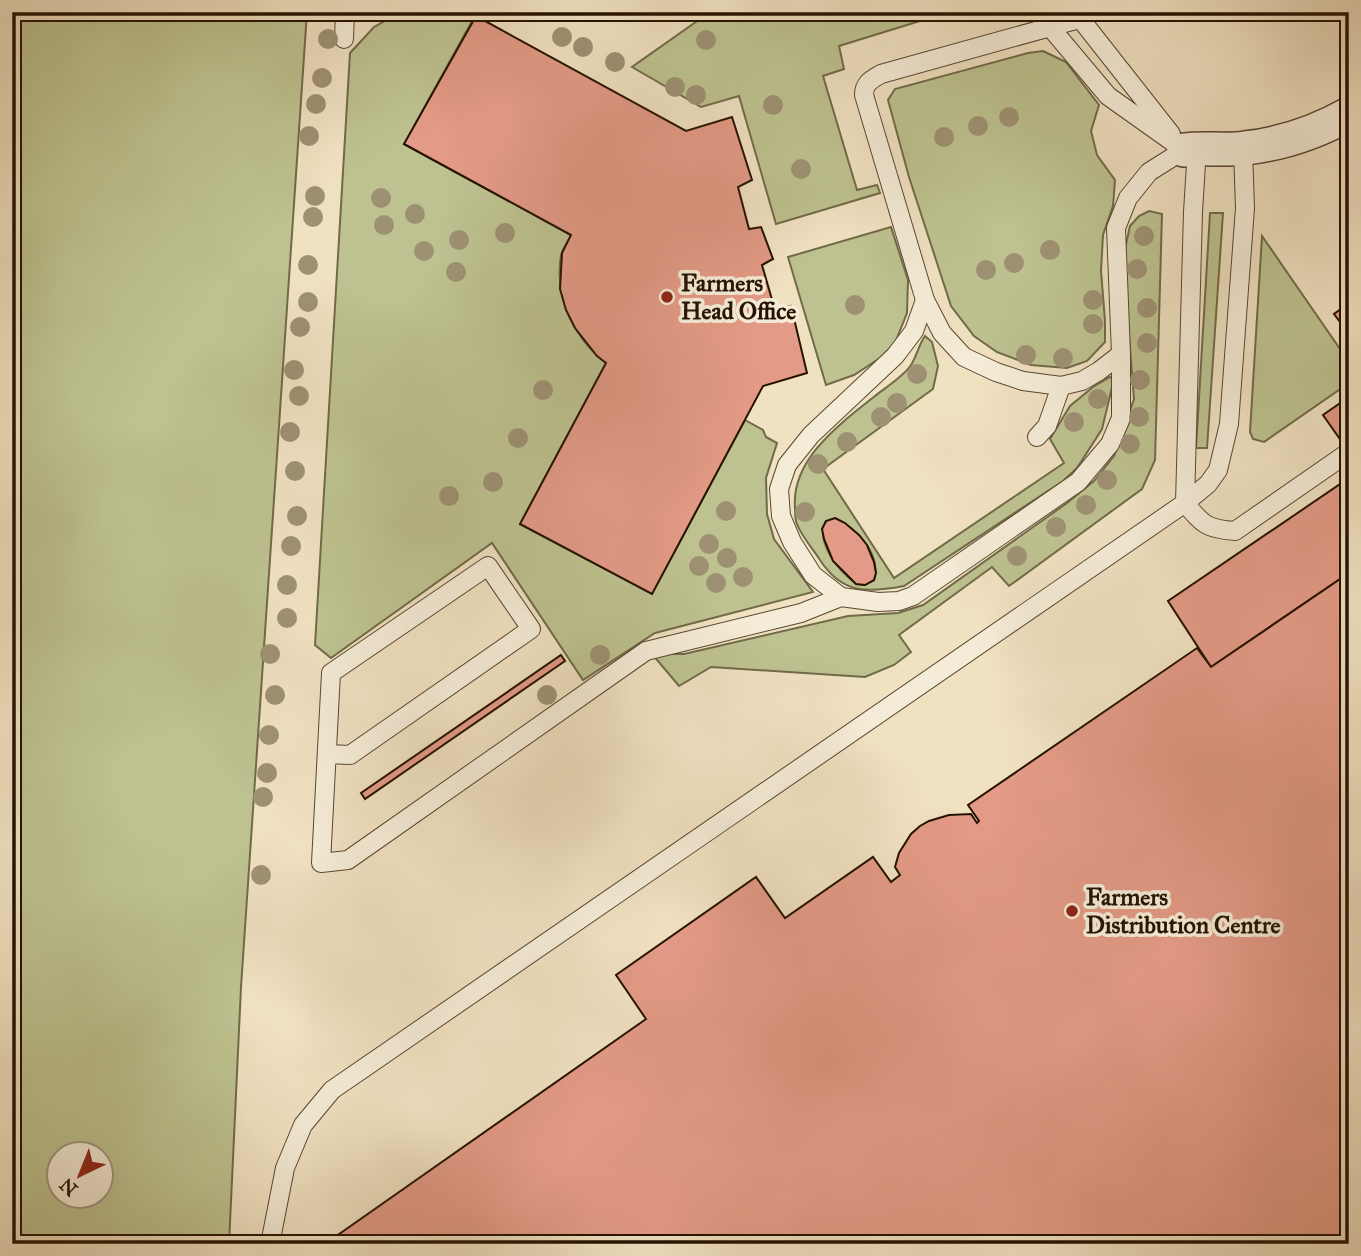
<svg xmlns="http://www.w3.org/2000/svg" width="1361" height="1256" font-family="'IM FELL Great Primer',serif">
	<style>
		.green { fill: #bdc290; stroke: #716a48; stroke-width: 2; fill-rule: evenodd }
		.building { fill: #e39a86; stroke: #251201; stroke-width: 2 }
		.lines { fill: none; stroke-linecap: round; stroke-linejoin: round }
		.service-casing { stroke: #584631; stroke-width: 20 }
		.minor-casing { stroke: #584631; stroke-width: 36 }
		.service { stroke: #f5ecd7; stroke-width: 18 }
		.minor { stroke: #f5ecd7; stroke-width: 33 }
		.tree { fill: #9e9173 }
		.poi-dot { fill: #8f2418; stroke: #f5ecd7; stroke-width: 2.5 }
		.labels { text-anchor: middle; stroke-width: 7; stroke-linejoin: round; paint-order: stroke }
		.poi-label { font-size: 24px; font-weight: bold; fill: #251201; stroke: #f5ecd7; text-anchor: start }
	</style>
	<rect width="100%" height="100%" fill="#f0e1c1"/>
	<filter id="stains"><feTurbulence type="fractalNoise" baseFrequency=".00286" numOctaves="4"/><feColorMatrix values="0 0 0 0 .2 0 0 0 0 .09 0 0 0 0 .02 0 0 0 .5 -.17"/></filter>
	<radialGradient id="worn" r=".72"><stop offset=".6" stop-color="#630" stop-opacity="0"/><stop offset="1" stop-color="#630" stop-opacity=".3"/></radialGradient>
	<g class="green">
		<path d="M12,12H307L241,987L229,1244H12ZM60,1154H102V1196H60Z"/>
		<path d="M401,12H477L404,144L571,235C568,242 563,248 561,255C554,297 574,338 606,363L520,524L652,594L745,420L763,430L766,437L777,443L766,478L767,514L774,539L813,592L655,633L583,680L492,543L331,658L315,645L350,53L374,27Z"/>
		<path d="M710,12H949L839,46L844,69L823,76L857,190L877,185L880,193L776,224L739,96L701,107L632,67Z"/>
		<path d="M1043,51L1066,62L1099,105L1091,131L1097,155L1115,180L1113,206L1103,235L1101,271L1105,321V342L1087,361L1067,368L1031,365L997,352L974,336L951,306L909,177L888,100L895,89L1028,53Z"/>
		<path d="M1149,211L1162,214L1155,460L1142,489L1009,586L992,567L899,635L911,652L894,665L865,677L711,667L679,686L652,654H684L848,616L898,613L923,605L1067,503L1094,481L1114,456L1134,399L1123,258L1130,226L1139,216Z"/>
		<path d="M1210,213H1223L1207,448H1196Z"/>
		<path d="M891,227L908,280L907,313L895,343L880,358L854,375L826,385L788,257Z"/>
		<path d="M1262,236L1349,362V383L1264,442L1253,439L1250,432Z"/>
		<path d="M925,336L932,342L938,366L933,389L823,469L894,578L1064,463L1050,439L1070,406L1093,387L1110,377L1114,379L1102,429L1077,468L1063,481L904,586C867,593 842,594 820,560C813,549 802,537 797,524C795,520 795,513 795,508C791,459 840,424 875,396C886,387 903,377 911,365C917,356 918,346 925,336ZM835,519C856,528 882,554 874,580L865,585L856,584C839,570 815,544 826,521Z"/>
	</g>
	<g class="building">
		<path d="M476,16L686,131L732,117L752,180L738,187L749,229L761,227L773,259L762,265L775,310L791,306L807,373L763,386L652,594L520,524L606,363L597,356L575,328L566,310L560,289L562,253L571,235L404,144Z"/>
		<path d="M1349,303V334L1334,314Z"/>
		<path d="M1349,397V452L1323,415Z"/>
		<path d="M1349,478V559L1346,561L1349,565V573L1211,667L1168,601Z"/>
		<path d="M835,518L845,523L859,535L867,545L874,562L876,573L874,580L865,585L856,584L833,561L824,539L822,529L826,521Z"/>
		<path d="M1349,573V1244H325L646,1019L616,975L756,877L785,918L873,857L891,882L900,875L895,867L899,853L911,834L920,826L929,821L949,815L971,814L977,823L979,821L968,805L1197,648L1211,667Z"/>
		<path d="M561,655L565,661L365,799L361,793Z"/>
	</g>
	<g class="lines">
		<g class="service-casing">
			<g id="service">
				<path d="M1041,12L1050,27L1108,96L1184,150"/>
				<path d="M1075,12L1171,134"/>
				<path d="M1079,19L881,74C871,80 864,83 864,95L925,300L942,333L964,357L996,372L1023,381L1061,386L1082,381L1099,371L1121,354"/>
				<path d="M344,39L345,12"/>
				<path d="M1037,437L1047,426L1061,386"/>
				<path d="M1185,503L1208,484L1218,470L1229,424L1245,208L1243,149"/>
				<path d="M1185,503L1193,212L1197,148"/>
				<path d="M841,597L813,575L792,542L781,516L779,489L787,465L811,435L895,356L914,331L925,300"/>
				<path d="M327,754L350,755L531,629L488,566L331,673L321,863L348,860L646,651L801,613L841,597L878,602L899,601L913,596L1078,482L1110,444L1121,418V354L1116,228L1128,198L1149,172L1184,150"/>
				<path d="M270,1244L285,1168L303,1125L332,1090L1185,503C1203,525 1207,529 1235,531L1349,452"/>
			</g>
		</g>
		<g class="minor-casing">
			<path id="minor" d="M1184,150C1204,147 1225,151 1245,148C1281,144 1317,132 1349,114"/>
		</g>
		<use href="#service" class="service"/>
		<use href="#minor" class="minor"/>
	</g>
	<g class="tree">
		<circle cx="562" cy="37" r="10"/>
		<circle cx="328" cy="39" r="10"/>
		<circle cx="706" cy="40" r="10"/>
		<circle cx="583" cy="47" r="10"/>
		<circle cx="615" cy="62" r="10"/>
		<circle cx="322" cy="78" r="10"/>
		<circle cx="675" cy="87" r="10"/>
		<circle cx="696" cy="95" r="10"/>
		<circle cx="316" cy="104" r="10"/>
		<circle cx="773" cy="105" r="10"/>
		<circle cx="1009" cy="117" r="10"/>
		<circle cx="978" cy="126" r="10"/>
		<circle cx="309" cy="136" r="10"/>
		<circle cx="944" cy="137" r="10"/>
		<circle cx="801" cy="169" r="10"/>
		<circle cx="315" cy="196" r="10"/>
		<circle cx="381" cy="198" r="10"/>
		<circle cx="415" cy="214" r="10"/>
		<circle cx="313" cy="217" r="10"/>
		<circle cx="384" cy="225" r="10"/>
		<circle cx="505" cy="233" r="10"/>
		<circle cx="1144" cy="236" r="10"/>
		<circle cx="459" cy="240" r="10"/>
		<circle cx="1050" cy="250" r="10"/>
		<circle cx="424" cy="251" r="10"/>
		<circle cx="1014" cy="263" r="10"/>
		<circle cx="308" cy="265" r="10"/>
		<circle cx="1137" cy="269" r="10"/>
		<circle cx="986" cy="270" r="10"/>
		<circle cx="456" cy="272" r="10"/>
		<circle cx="1093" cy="300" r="10"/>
		<circle cx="308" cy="302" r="10"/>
		<circle cx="855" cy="305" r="10"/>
		<circle cx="1147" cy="308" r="10"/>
		<circle cx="1093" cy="324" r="10"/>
		<circle cx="300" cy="327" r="10"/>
		<circle cx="1147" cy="343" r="10"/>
		<circle cx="1026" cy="355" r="10"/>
		<circle cx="1063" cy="358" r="10"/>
		<circle cx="294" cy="370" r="10"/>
		<circle cx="917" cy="374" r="10"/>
		<circle cx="1140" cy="380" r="10"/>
		<circle cx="543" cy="390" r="10"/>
		<circle cx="299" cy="396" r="10"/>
		<circle cx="1098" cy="399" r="10"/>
		<circle cx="897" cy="403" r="10"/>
		<circle cx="881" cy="417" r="10"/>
		<circle cx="1139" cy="417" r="10"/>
		<circle cx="1074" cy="422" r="10"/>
		<circle cx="290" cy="432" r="10"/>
		<circle cx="518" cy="438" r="10"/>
		<circle cx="847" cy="442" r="10"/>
		<circle cx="1130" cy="444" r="10"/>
		<circle cx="818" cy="464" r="10"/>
		<circle cx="295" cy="471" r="10"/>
		<circle cx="1107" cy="480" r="10"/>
		<circle cx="493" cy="482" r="10"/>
		<circle cx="449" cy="496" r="10"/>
		<circle cx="1086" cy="505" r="10"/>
		<circle cx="726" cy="511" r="10"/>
		<circle cx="805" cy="512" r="10"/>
		<circle cx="297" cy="516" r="10"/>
		<circle cx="1056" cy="527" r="10"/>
		<circle cx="709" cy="544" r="10"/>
		<circle cx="291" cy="546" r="10"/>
		<circle cx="1017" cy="556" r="10"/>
		<circle cx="727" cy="558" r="10"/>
		<circle cx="699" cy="566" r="10"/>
		<circle cx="743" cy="577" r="10"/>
		<circle cx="716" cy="583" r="10"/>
		<circle cx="287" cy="585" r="10"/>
		<circle cx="287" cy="618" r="10"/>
		<circle cx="270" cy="654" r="10"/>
		<circle cx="600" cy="655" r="10"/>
		<circle cx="275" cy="695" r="10"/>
		<circle cx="547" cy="695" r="10"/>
		<circle cx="269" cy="735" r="10"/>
		<circle cx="267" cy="773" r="10"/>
		<circle cx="263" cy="797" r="10"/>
		<circle cx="261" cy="875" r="10"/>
	</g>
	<g class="poi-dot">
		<circle cx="667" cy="297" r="7"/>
		<circle cx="1072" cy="911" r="7"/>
	</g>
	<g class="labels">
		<g class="poi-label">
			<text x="681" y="291">Farmers<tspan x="681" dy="28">Head Office</tspan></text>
			<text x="1086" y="905">Farmers<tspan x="1086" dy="28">Distribution Centre</tspan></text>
		</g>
	</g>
	<rect width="1361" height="1256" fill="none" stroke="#f0e1c1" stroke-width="42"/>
	<rect x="14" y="14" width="1333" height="1228" fill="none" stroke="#251201" stroke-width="3.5"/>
	<rect x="21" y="21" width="1319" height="1214" fill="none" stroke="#251201" stroke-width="2"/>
	<g transform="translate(80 1175) rotate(223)"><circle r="33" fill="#f5ecd7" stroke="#a29581" stroke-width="2"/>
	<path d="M0-5L12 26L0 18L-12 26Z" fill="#8f2418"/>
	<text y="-10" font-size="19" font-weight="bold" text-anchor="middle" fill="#251201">N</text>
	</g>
	<rect width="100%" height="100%" filter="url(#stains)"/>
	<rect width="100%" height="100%" fill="url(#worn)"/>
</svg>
